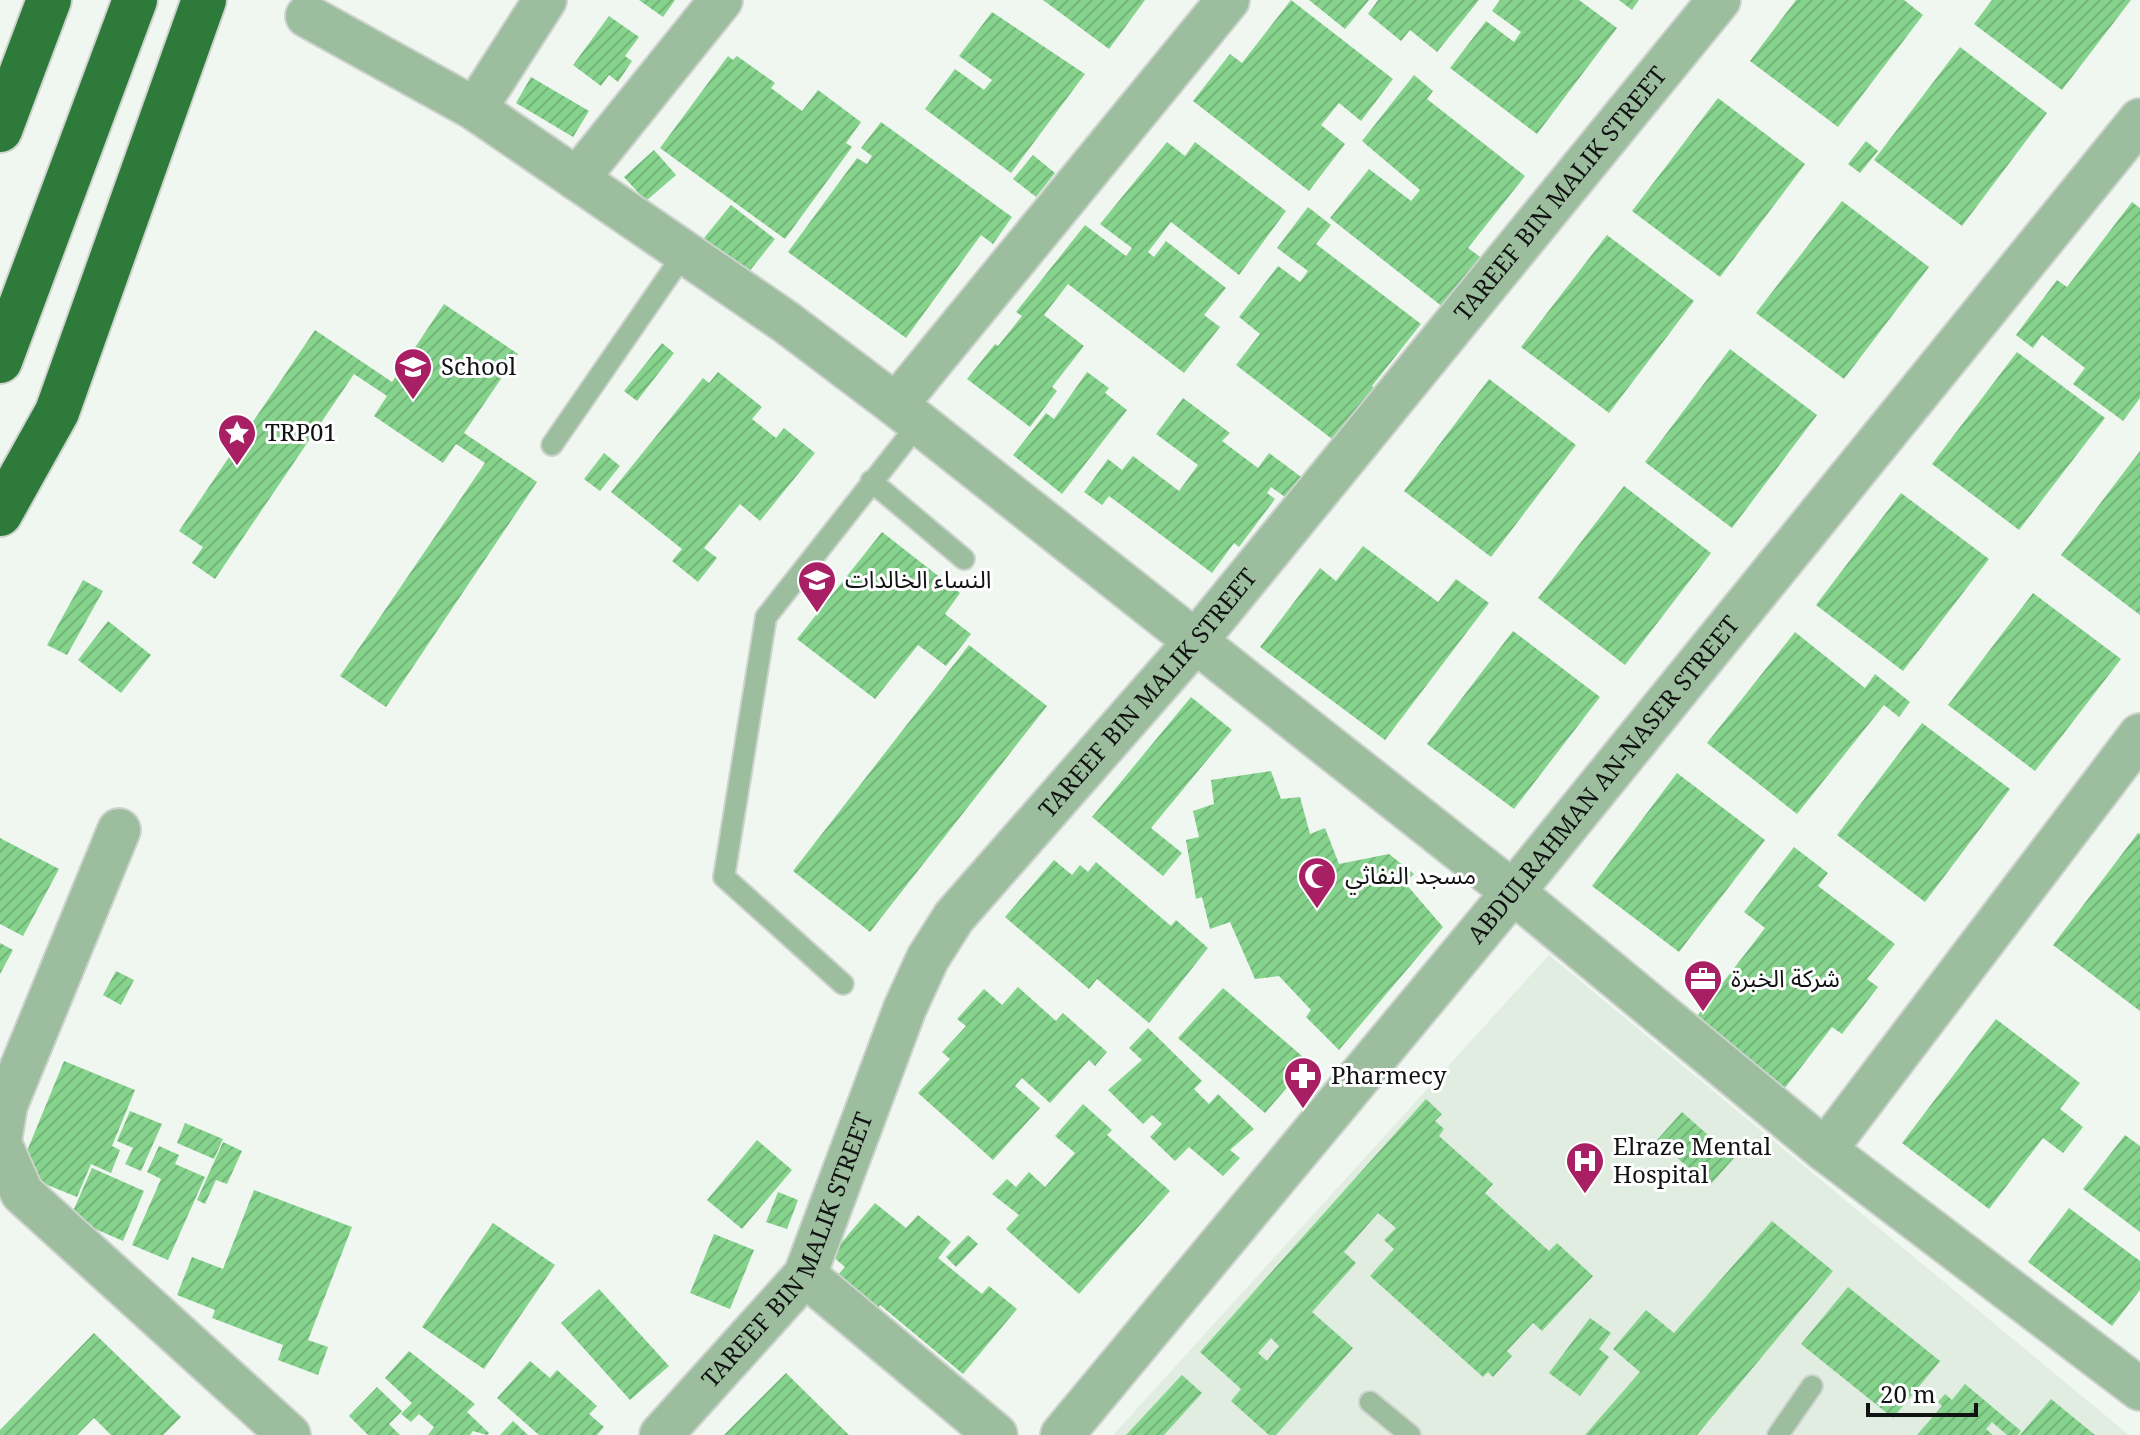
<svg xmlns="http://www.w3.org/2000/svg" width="2140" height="1435" font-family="'Noto Serif','Noto Sans Arabic',serif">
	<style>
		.built { fill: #e0ede0 }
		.building { fill: url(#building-hatch); fill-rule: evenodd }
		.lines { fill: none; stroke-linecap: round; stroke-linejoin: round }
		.lane-casing { stroke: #ccd3cc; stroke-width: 24 }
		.street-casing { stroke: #ccd3cc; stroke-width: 46 }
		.highway-casing { stroke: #ccd3cc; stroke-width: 48 }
		.lane { stroke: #9cbd9e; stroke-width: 20 }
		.street { stroke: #9cbd9e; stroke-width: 42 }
		.highway { stroke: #2d7a3a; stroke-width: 44 }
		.labels { text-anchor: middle; stroke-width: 6; stroke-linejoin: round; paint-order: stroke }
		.street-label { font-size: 24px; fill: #101311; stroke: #fff }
		.poi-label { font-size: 24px; fill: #101311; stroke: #fff; text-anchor: start }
	</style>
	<defs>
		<pattern id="building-hatch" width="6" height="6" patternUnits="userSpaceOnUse" patternTransform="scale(2)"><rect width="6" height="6" fill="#86d38d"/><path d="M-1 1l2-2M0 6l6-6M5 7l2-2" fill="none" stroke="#73b479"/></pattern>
	</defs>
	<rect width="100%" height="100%" fill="#f0f7f0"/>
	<path class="built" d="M1549,955L2129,1435H1113Z"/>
	<g class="building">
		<path d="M639,0H675L663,17Z"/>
		<path d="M1043,0H1145L1109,49Z"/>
		<path d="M1291,0L1393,79L1361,121L1339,103L1321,125L1345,144L1309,191L1193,101L1230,54L1242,63Z"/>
		<path d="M1309,0H1369L1345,29Z"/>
		<path d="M1378,0H1479L1437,52L1410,30L1401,41L1368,14Z"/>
		<path d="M1500,0H1579L1617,28L1537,134L1450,68L1486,21L1514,42L1521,32L1492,11Z"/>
		<path d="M1619,0H1639L1632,10Z"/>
		<path d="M1796,0H1904L1923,15L1838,127L1750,61Z"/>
		<path d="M1992,0H2131L2062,90L1974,24Z"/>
		<path d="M992,12L1085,74L1011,173L925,109L955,69L984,90L992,80L959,56Z"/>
		<path d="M609,16L639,37L625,56L632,61L618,82L609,75L601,86L573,65Z"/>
		<path d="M1960,47L2047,113L1962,226L1874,160Z"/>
		<path d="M728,56L733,60L737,56L775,83L771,88L802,111L818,90L861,122L846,143L852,147L785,239L660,148Z"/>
		<path d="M1414,75L1433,91L1427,99L1525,176L1468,248L1483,259L1444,308L1330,218L1369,169L1411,201L1420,190L1362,141Z"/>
		<path d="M531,77L589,111L573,137L516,103Z"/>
		<path d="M1718,98L1805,164L1720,277L1632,211Z"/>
		<path d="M881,122L1012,217L993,244L981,235L906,338L788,252L857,158L867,164L872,156L861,148Z"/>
		<path d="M1866,141L1878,151L1860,173L1848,164Z"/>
		<path d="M1167,142L1185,156L1195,142L1286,211L1239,275L1171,222L1148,252L1154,257L1166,241L1226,288L1204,315L1220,327L1184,373L1068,284L1044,315L1084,346L1052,387L1057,391L1030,427L967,379L995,344L998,346L1022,316L1016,312L1085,225L1126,256L1132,248L1100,224Z"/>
		<path d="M654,150L676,175L646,201L624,177Z"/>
		<path d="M1033,155L1055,173L1036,197L1013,179Z"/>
		<path d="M1842,201L1929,267L1844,379L1756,313Z"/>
		<path d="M2132,202L2140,208V398L2123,421L2073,384L2085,368L2042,335L2033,348L2016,335L2057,280L2067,287Z"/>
		<path d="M731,205L775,239L748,273L704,238Z"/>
		<path d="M1308,207L1331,225L1316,244L1421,324L1372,386L1383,395L1354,434L1343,425L1332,439L1236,365L1260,334L1239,317L1278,266L1300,282L1308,271L1277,248Z"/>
		<path d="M1607,235L1694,301L1609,413L1521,347Z"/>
		<path d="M444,304L518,354L464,433L537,482L386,707L340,676L485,463L456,444L443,463L374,416L387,396L354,374L215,579L192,563L203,547L179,531L315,330L392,382Z"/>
		<path d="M662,343L674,353L637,401L624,391Z"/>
		<path d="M1730,349L1817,415L1732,528L1645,462Z"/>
		<path d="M2017,352L2105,418L2019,530L1932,464Z"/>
		<path d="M718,372L762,407L752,419L776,438L784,428L815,453L760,521L740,504L704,548L717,558L698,582L672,561L682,549L611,492L703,378L709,383Z"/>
		<path d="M1087,372L1109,388L1105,393L1127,410L1062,494L1013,455L1046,413L1054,419Z"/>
		<path d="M1489,379L1576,445L1491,557L1404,491Z"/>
		<path d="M1183,398L1230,433L1222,441L1258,468L1269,453L1308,482L1292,502L1271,487L1267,493L1275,499L1239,547L1234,543L1212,573L1109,496L1102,505L1084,492L1108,459L1122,470L1133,456L1179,491L1198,465L1156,434Z"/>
		<path d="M2140,451V615L2061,555Z"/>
		<path d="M604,453L620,466L600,491L584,479Z"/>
		<path d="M1624,486L1711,553L1625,665L1538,598Z"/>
		<path d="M1901,493L1989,559L1903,671L1816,605Z"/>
		<path d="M882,532L960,593L945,614L971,634L946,666L918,645L875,699L797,639Z"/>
		<path d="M1363,546L1438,602L1456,579L1489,603L1385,740L1260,647L1320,568L1336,581Z"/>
		<path d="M83,580L103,591L67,655L47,645Z"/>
		<path d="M2033,593L2121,659L2035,771L1948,705Z"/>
		<path d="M108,621L151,655L121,693L78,660Z"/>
		<path d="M1513,631L1600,697L1514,809L1427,744Z"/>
		<path d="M1795,632L1865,688L1875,674L1910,702L1899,717L1884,705L1797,814L1707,743Z"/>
		<path d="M969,645L1047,706L870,932L793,871Z"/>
		<path d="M1191,697L1232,730L1151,828L1182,853L1163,876L1092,817Z"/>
		<path d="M1922,723L2010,789L1925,902L1837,835Z"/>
		<path d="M1271,771L1281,799L1300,797L1310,834L1325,828L1339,864L1389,854L1414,874L1405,883L1443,927L1339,1050L1306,1017L1311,1010L1279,976L1255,979L1230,922L1210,929L1202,897L1196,899L1186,840L1199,837L1193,811L1214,804L1211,780Z"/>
		<path d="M1677,773L1765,840L1679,952L1592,886Z"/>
		<path d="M2138,833L2140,834V1011L2053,945Z"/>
		<path d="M0,838L59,869L23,936L0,924Z"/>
		<path d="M1794,847L1828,873L1818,886L1895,944L1867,979L1878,987L1842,1034L1832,1027L1785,1088L1695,1019L1765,928L1744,912Z"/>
		<path d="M1054,860L1072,875L1080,865L1088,872L1096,862L1171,926L1176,920L1208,948L1149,1023L1097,979L1089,989L1005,917Z"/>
		<path d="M0,943L13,950L0,974Z"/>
		<path d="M116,971L134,980L121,1005L103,995Z"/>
		<path d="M1018,987L1056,1021L1063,1013L1107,1052L1095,1066L1089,1060L1050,1103L1022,1078L1015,1086L1040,1108L993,1160L918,1093L950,1059L942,1052L966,1026L957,1019L984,989L1002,1005Z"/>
		<path d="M1223,988L1309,1062L1265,1113L1178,1038Z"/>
		<path d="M1996,1019L2080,1083L2060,1109L2083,1127L2063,1153L2043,1138L1989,1209L1902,1143Z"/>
		<path d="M1148,1028L1202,1081L1194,1089L1209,1104L1218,1094L1254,1129L1230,1150L1240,1158L1223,1176L1189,1147L1175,1161L1150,1137L1162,1124L1152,1115L1143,1124L1108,1090L1142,1060L1129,1048Z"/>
		<path d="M64,1061L135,1090L112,1146L120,1150L111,1173L91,1164L77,1197L18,1173Z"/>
		<path d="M1426,1099L1442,1114L1435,1121L1444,1129L1439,1136L1493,1184L1485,1193L1549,1251L1557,1243L1593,1276L1542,1331L1533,1323L1507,1351L1512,1356L1493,1377L1488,1372L1483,1377L1370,1276L1394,1249L1384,1240L1396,1228L1378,1213L1344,1252L1356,1263L1312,1312L1353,1348L1276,1435H1269L1231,1401L1241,1389L1200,1352ZM1271,1338L1279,1346L1267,1361L1258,1353Z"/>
		<path d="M1083,1104L1112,1130L1107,1135L1170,1191L1079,1294L1006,1229L1019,1215L992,1194L1007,1179L1016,1187L1029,1172L1045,1187L1075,1153L1055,1136Z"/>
		<path d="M130,1111L162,1124L141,1171L125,1164L133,1148L117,1141Z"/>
		<path d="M1682,1112L1734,1158L1709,1186L1657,1140Z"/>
		<path d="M185,1123L223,1139L214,1159L177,1143Z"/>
		<path d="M2125,1135L2140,1146V1232L2083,1189Z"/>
		<path d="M757,1140L792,1170L742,1229L707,1200Z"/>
		<path d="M223,1142L242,1151L227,1184L216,1180L205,1204L197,1200Z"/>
		<path d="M159,1146L179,1155L175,1164L205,1177L168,1260L132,1245L161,1179L147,1172Z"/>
		<path d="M92,1168L144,1191L123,1241L70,1218Z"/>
		<path d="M254,1190L352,1227L308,1340L328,1347L318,1375L278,1360L283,1345L212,1318L215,1310L177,1295L192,1257L223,1269Z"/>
		<path d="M778,1192L798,1200L787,1229L766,1222Z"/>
		<path d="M875,1203L906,1228L918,1215L951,1242L938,1258L982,1294L989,1286L1017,1309L963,1374L880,1305L871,1317L831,1283L845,1267L831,1255Z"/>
		<path d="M2069,1208L2140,1261V1290L2112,1326L2028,1262Z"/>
		<path d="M1772,1221L1833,1271L1697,1435H1585L1640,1372L1613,1349L1646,1310L1674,1333Z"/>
		<path d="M493,1223L555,1265L484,1369L422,1327Z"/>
		<path d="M714,1234L754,1250L730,1309L690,1293Z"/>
		<path d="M968,1235L978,1244L956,1267L946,1257Z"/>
		<path d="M1848,1287L1940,1361L1893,1418L1801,1344Z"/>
		<path d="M599,1289L669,1366L630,1400L561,1323Z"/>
		<path d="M1590,1318L1611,1333L1599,1349L1609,1357L1580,1396L1549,1373Z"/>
		<path d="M94,1333L181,1417L163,1435H111L94,1418L77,1435H0V1430Z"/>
		<path d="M409,1351L475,1404L467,1412L489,1433L487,1435L473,1431L470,1435H428L434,1427L419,1414L411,1422L401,1414L412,1403L385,1378Z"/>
		<path d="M530,1361L550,1378L557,1370L597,1406L589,1414L604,1427L597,1435H539L497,1398Z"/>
		<path d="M786,1373L849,1435H724Z"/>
		<path d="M1182,1375L1202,1393L1164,1435H1126Z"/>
		<path d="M1965,1384L2021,1431L2018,1435H2007L1992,1422L1986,1429L1993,1435H1917L1942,1406L1938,1402L1945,1394L1952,1400Z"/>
		<path d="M377,1387L402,1411L389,1424L400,1435H368L349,1416Z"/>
		<path d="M2051,1399L2095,1435H2020Z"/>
		<path d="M513,1421L528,1435H500Z"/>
	</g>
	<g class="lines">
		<g class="lane-casing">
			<g id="lane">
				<path d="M552,445L683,255"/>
				<path d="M871,481L964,559"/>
				<path d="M843,984L724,877L766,617L919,423"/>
				<path d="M1370,1402L1410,1435"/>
				<path d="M1778,1435L1812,1386"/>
			</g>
		</g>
		<g class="street-casing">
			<g id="street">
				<path d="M307,16L475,109L786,322L896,405L1513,892L1825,1150L2140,1389"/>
				<path d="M475,109L545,0"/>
				<path d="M577,179L721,0"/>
				<path d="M896,405L1228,0"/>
				<path d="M0,1141L6,1105L119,830"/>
				<path d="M0,1143L22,1193L289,1435"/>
				<path d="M1825,1150L2140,735"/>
				<path d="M805,1275L996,1435"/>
				<path id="s1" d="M661,1435L805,1275L905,1008L928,958L954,917L1195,642L1719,0"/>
				<path id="s2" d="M1062,1435L1513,892L2140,120"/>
			</g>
		</g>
		<g class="highway-casing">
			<g id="highway">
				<path d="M0,130L49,0"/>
				<path d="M0,361L135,0"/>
				<path d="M0,514L57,412L204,0"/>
			</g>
		</g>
		<use href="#lane" class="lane"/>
		<use href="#street" class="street"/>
		<use href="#highway" class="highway"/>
	</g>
	<defs>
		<g id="school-pin" transform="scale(2)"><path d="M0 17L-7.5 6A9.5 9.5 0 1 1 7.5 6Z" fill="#a81f63" stroke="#fff"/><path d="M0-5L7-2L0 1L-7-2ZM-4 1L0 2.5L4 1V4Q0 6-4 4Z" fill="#fff"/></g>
		<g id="sight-pin" transform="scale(2)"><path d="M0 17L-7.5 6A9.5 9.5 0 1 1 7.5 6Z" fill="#a81f63" stroke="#fff"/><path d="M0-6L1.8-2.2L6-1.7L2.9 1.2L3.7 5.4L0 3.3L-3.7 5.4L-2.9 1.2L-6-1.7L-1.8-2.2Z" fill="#fff"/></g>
		<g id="mosque-pin" transform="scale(2)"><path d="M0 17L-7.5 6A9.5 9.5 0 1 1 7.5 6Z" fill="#a81f63" stroke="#fff"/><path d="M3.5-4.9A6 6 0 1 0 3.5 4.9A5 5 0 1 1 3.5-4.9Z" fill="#fff"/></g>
		<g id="office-pin" transform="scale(2)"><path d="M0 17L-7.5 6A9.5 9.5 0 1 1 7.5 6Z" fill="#a81f63" stroke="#fff"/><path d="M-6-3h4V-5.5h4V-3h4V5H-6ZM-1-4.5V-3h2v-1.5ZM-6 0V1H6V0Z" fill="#fff"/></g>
		<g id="pharmacy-pin" transform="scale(2)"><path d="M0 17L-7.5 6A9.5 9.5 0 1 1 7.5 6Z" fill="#a81f63" stroke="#fff"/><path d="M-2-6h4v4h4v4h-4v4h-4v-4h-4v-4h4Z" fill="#fff"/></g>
		<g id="hospital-pin" transform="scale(2)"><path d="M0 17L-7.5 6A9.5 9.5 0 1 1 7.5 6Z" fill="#a81f63" stroke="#fff"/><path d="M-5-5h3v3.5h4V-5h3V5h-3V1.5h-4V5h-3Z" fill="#fff"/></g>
	</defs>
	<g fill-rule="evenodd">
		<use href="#school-pin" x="413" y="367"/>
		<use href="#sight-pin" x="237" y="433"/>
		<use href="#school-pin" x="817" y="580"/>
		<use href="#mosque-pin" x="1317" y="876"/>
		<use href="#office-pin" x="1703" y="979"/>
		<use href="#pharmacy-pin" x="1303" y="1076"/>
		<use href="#hospital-pin" x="1585" y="1161"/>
	</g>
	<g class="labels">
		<g class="street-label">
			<text dy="8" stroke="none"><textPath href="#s1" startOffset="1548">TAREEF BIN MALIK STREET</textPath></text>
			<text dy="8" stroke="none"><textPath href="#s1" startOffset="900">TAREEF BIN MALIK STREET</textPath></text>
			<text dy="8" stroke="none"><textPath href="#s2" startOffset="850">ABDULRAHMAN AN-NASER STREET</textPath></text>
			<text dy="8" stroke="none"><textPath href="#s1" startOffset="228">TAREEF BIN MALIK STREET</textPath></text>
		</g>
		<g class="poi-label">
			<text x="441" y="375">School</text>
			<text x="265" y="441">TRP01</text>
			<text x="845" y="588">النساء الخالدات</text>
			<text x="1345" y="884">مسجد النفاثي</text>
			<text x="1731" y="987">شركة الخبرة</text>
			<text x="1331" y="1084">Pharmecy</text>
			<text x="1613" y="1155">Elraze Mental<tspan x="1613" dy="28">Hospital</tspan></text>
		</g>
	</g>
	<path d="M1868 1403v12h108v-12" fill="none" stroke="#101311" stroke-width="4"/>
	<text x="1880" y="1403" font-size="24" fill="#101311" stroke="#ffffff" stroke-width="6" paint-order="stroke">20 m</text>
</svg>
